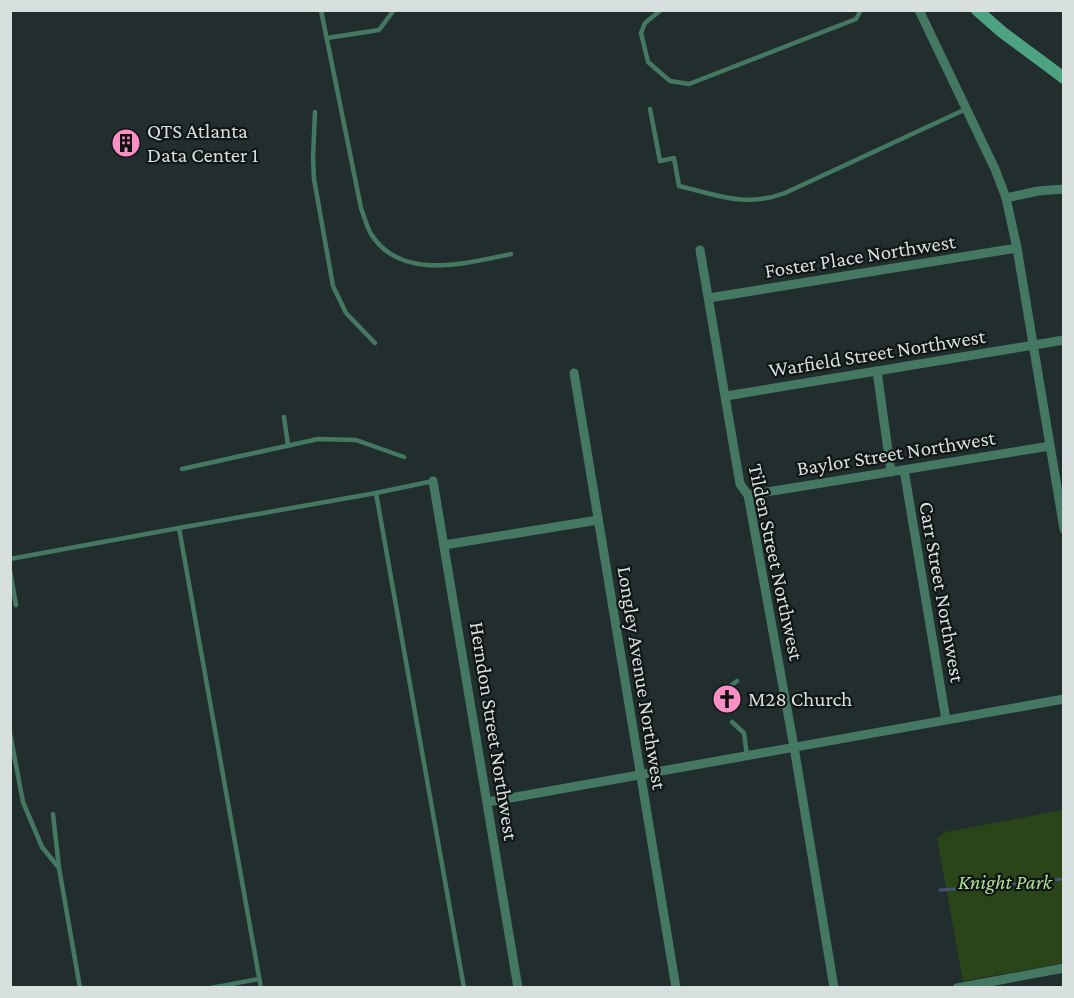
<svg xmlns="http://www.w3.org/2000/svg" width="1074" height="998" font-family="'Crimson Pro',serif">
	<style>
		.green { fill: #2a4619 }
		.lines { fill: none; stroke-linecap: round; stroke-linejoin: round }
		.stream { stroke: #415570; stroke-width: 3 }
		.service { stroke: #457863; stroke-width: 4.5 }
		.minor { stroke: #457863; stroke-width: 9 }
		.secondary { stroke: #4da282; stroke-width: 12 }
		.labels { text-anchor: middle; stroke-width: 4.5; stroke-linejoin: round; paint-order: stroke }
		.poi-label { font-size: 21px; fill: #d7dfdf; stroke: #101515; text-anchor: start }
		.street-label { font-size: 21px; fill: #d7dfdf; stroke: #101515 }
		.park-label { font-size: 21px; font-style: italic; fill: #aedf95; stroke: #101515 }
	</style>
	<rect width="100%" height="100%" fill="#222e2e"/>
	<path class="green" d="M1063,810V963L963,981L937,838L946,832Z"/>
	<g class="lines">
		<path class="stream" d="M940,890L985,887L1064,879"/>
		<g class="service">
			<path d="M321,10L361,208C364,216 367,227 371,234C401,282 467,263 511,254"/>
			<path d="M661,10L645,23L641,33L648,62L670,81L689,84L856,19L861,10"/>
			<path d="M327,38L379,30L394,10"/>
			<path d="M650,109L660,161L674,158L679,186C718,195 745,208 785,193L966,109"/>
			<path d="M315,112L313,158L314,179L333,286L346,313L375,343"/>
			<path d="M284,417L288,445"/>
			<path d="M182,469L318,439L356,440L404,457"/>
			<path d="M376,493L464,988"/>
			<path d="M10,559L179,528"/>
			<path d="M10,571L16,605"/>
			<path d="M726,689L737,681"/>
			<path d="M732,722L744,733L747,756"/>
			<path d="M10,733L23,802L42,847L59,868L80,988"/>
			<path d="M53,814L59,868"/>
			<path d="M211,988L259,979"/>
			<path d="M261,988L179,528L376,493L433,481"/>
		</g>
		<g class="minor">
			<path d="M919,10L995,169L1006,198L1017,248L1064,529"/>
			<path d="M1006,198L1038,191L1064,189"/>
			<path d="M700,250L740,484L748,495L794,747L834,988"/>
			<path d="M709,298L1017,248"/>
			<path d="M877,371L891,472"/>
			<path d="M574,373L676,988"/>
			<path d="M726,396L1064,340"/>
			<path d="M904,470L946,720"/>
			<path d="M433,481L518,988"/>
			<path d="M748,495L1050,446"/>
			<path d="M444,545L598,520"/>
			<path d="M488,802L1064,699"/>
			<path d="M957,988L1064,968"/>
		</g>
		<path class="secondary" d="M977,10L1002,32L1064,78"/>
	</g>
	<defs>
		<g id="building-disc" transform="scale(1.5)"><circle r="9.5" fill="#fb8fc4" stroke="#101515"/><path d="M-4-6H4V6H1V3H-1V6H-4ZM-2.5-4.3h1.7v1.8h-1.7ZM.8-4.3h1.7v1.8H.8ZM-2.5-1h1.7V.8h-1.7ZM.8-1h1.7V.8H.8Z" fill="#111"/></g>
		<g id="church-disc" transform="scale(1.5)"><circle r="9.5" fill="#fb8fc4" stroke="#101515"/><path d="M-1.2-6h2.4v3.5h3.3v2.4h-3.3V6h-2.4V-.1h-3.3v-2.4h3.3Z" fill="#111"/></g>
	</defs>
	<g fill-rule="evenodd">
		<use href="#building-disc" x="126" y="143"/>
		<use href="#church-disc" x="727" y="699"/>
	</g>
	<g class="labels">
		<g class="poi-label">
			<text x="147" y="138">QTS Atlanta<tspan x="147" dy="24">Data Center 1</tspan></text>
			<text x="748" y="706">M28 Church</text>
		</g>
		<g class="street-label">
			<text transform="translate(860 256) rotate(-9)" y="7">Foster Place Northwest</text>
			<text transform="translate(877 353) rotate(-9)" y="7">Warfield Street Northwest</text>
			<text transform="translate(896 453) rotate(-9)" y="7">Baylor Street Northwest</text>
			<text transform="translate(776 562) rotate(78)" y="7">Tilden Street Northwest</text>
			<text transform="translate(942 592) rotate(80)" y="7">Carr Street Northwest</text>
			<text transform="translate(642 678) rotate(81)" y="7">Longley Avenue Northwest</text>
			<text transform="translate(494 731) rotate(81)" y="7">Herndon Street Northwest</text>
		</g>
		<g class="park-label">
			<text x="1005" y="889">Knight Park</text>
		</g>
	</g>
	<rect width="1074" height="998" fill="none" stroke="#d7dfdf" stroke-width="24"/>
</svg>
